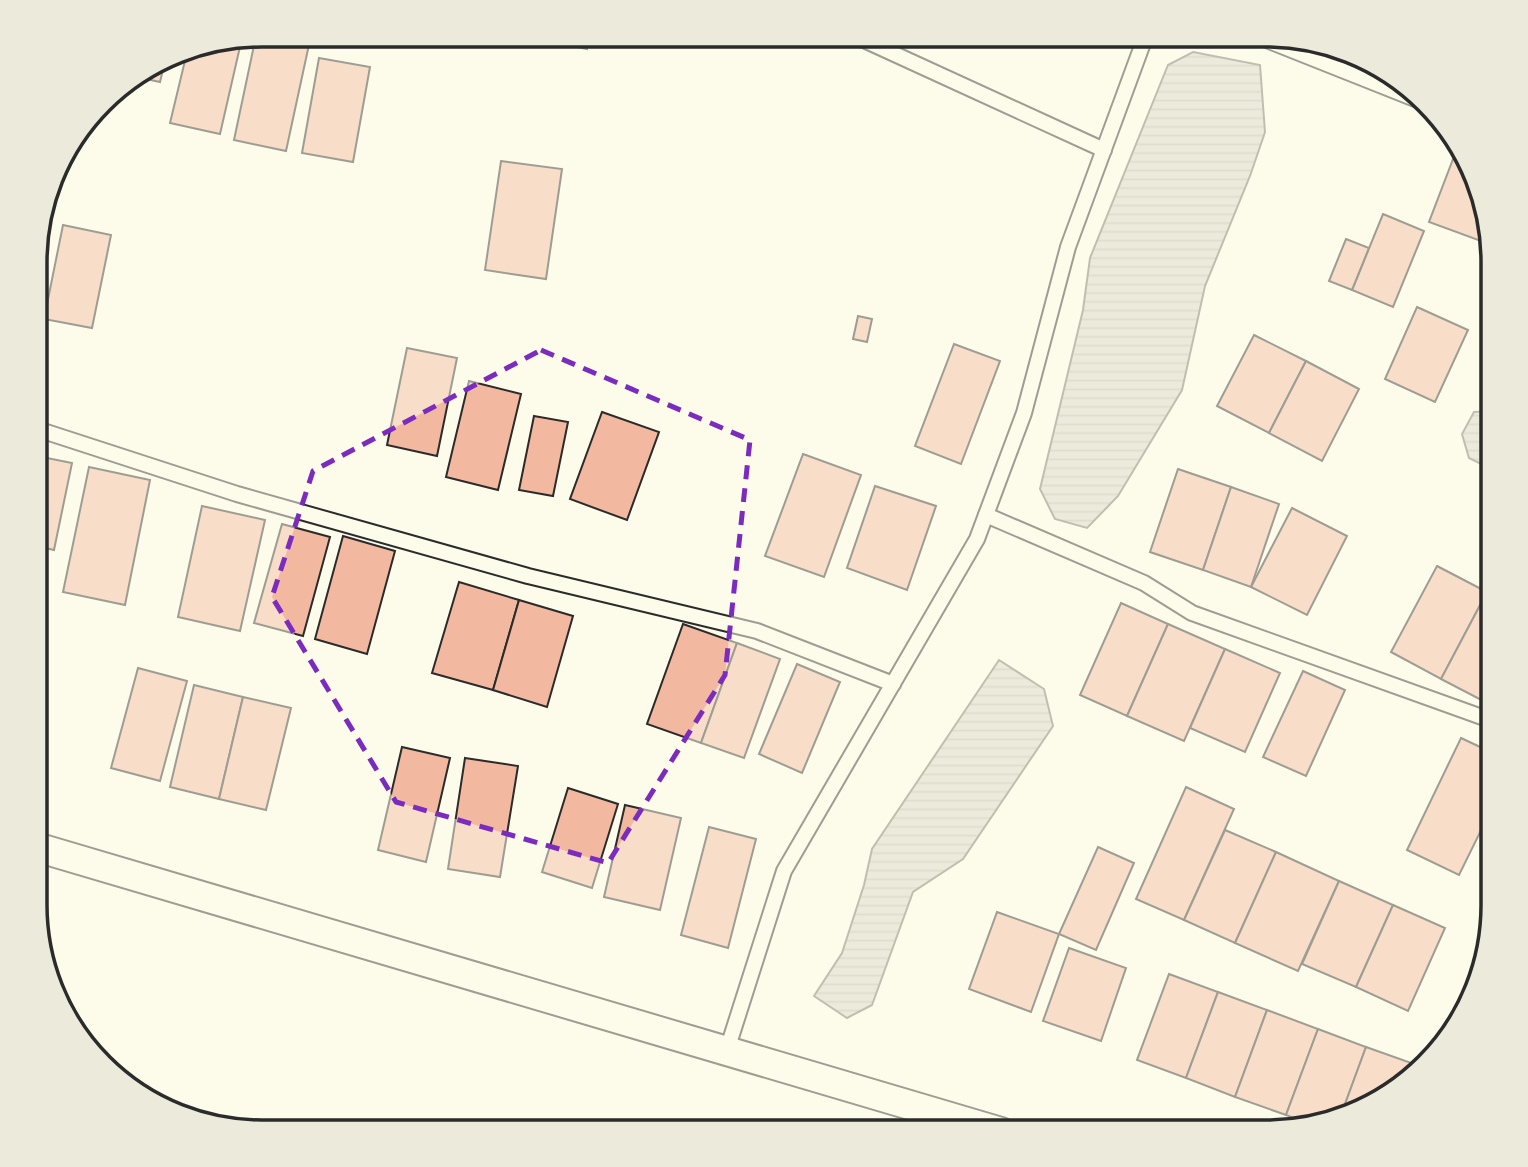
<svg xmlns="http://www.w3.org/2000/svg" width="1528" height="1167" font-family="Overpass,sans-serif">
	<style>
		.water { fill: url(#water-rules); stroke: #74746e; stroke-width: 2 }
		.building { fill: #f2b8a0; stroke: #2b2b2b; stroke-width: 2 }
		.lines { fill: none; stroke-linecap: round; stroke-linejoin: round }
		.lane-casing { stroke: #2b2b2b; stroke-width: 18 }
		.street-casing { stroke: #2b2b2b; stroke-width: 32 }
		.lane { stroke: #fdfbea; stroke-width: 14 }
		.street { stroke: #fdfbea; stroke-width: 28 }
		.marked { fill: none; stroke: #7b2cbf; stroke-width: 5; stroke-dasharray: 14 9; stroke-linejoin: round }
		.rim { fill: none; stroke: #2b2b2b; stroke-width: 3.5 }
	</style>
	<defs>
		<pattern id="water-rules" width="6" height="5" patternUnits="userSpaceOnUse" patternTransform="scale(1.75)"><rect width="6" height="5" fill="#d8d7c9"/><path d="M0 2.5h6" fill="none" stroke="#bab9ad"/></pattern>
	</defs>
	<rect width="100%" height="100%" fill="#fdfbea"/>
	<g class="water">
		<path d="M1193,52L1260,65L1265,132L1250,176L1205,286L1182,390L1118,496L1087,528L1055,519L1040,489L1083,310L1090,258L1168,65Z"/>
		<path d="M1493,411V470L1469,458L1462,434L1474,412Z"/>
		<path d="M999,660L1044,689L1053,726L963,859L913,892L872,1005L847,1018L814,996L842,953L864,885L872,849Z"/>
	</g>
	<g class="building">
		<path d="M288,35L310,40L286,151L234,140L256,36Z"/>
		<path d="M521,35H589L587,49Z"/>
		<path d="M242,38L220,134L170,123L188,48Z"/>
		<path d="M319,58L370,67L353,162L302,153Z"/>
		<path d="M165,61L160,82L137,77Z"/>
		<path d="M1458,146L1470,162L1489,244L1429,222Z"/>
		<path d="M501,161L562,169L546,279L485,270Z"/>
		<path d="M1383,214L1424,231L1393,307L1352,290Z"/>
		<path d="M40,224L48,225L37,274V232Z"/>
		<path d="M63,225L111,235L92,328L44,319Z"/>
		<path d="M1346,239L1369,248L1352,290L1329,281Z"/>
		<path d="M1417,307L1468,330L1435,402L1385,379Z"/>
		<path d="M858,316L872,319L867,342L853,339Z"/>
		<path d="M1254,335L1306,361L1269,433L1217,406Z"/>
		<path d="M954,344L1000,361L961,464L915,446Z"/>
		<path d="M407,348L457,358L437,456L387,445Z"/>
		<path d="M1306,361L1359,389L1322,461L1269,433Z"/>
		<path d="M469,381L521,394L498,490L446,477Z"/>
		<path d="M602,412L659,432L627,520L570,499Z"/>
		<path d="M534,416L568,422L553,496L519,490Z"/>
		<path d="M803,454L861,475L824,577L765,556Z"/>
		<path d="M37,456L72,463L54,550L36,546Z"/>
		<path d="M89,467L150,480L125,605L63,592Z"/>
		<path d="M1178,469L1231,487L1203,570L1150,552Z"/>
		<path d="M875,486L936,506L907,590L847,568Z"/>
		<path d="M1231,487L1279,504L1251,587L1203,570Z"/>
		<path d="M202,506L265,520L240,631L178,617Z"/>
		<path d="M1292,508L1347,536L1307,615L1251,587Z"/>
		<path d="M282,524L330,537L303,636L254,623Z"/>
		<path d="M343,536L395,551L367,654L315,639Z"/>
		<path d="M1437,566L1487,592L1441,679L1391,652Z"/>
		<path d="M459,582L519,600L493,690L432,673Z"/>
		<path d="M1487,592L1493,595V698L1489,704L1441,679Z"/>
		<path d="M519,600L573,616L547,707L493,690Z"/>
		<path d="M1121,603L1168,624L1127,716L1080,695Z"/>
		<path d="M683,624L737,643L701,743L647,724Z"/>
		<path d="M1168,624L1225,649L1184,741L1127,716Z"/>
		<path d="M737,643L780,659L744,758L701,743Z"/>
		<path d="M1225,649L1280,673L1245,752L1190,728Z"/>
		<path d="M797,664L840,682L802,773L759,754Z"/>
		<path d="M138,668L187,681L160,781L111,768Z"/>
		<path d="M1303,671L1345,690L1306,776L1263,757Z"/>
		<path d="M194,685L243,697L219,799L170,787Z"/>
		<path d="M243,697L291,708L266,810L219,799Z"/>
		<path d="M1461,738L1493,753V806L1459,875L1407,850Z"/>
		<path d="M402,747L450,758L426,862L378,850Z"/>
		<path d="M465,758L518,766L500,877L448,869Z"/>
		<path d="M1186,787L1234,809L1184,920L1136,899Z"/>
		<path d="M568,788L618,804L592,888L542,872Z"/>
		<path d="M625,805L681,818L660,910L604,897Z"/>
		<path d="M709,827L756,839L728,948L681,935Z"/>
		<path d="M1225,830L1276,852L1235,943L1184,920Z"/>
		<path d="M1098,847L1134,863L1096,950L1059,934Z"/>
		<path d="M1276,852L1339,881L1298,971L1235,943Z"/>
		<path d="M1339,881L1393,905L1356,987L1302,964Z"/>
		<path d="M1393,905L1445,928L1408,1011L1356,987Z"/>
		<path d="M997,912L1059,934L1031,1012L969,989Z"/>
		<path d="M1069,948L1126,968L1101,1041L1043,1021Z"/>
		<path d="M1169,974L1218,992L1186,1078L1137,1060Z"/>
		<path d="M1218,992L1267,1010L1235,1097L1186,1078Z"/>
		<path d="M1267,1010L1318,1029L1286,1115L1235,1097Z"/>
		<path d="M1318,1029L1366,1047L1341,1115L1306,1123L1286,1115Z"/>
		<path d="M1366,1047L1417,1065L1415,1071L1366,1109L1341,1115Z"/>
	</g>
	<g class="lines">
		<g class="lane-casing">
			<g id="lane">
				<path d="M853,35L1104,150"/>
				<path d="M1254,35L1425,103"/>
				<path d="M37,429L237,494L528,576L757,631L893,684"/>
				<path d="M986,515L1144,583L1192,613L1493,721"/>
				<path d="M727,1050L784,871L977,539L1024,413L1068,247L1146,35"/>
			</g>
		</g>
		<g class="street-casing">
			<path id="street" d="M36,847L1001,1132"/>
		</g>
		<use href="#lane" class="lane"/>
		<use href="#street" class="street"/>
	</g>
	<path d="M0 0H1528V1167H0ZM541,350L750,440L725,675L608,863L396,802L272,597L313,471Z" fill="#fdfbea" fill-opacity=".55" fill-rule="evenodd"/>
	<path class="marked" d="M541,350L750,440L725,675L608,863L396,802L272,597L313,471Z"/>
	<path d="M0 0H1528V1167H0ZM262 47H1266A215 215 0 0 1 1481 262V905A215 215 0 0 1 1266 1120H262A215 215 0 0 1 47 905V262A215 215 0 0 1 262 47Z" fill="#eceadb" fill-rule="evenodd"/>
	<path class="rim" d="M262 47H1266A215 215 0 0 1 1481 262V905A215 215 0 0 1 1266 1120H262A215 215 0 0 1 47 905V262A215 215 0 0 1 262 47Z"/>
</svg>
